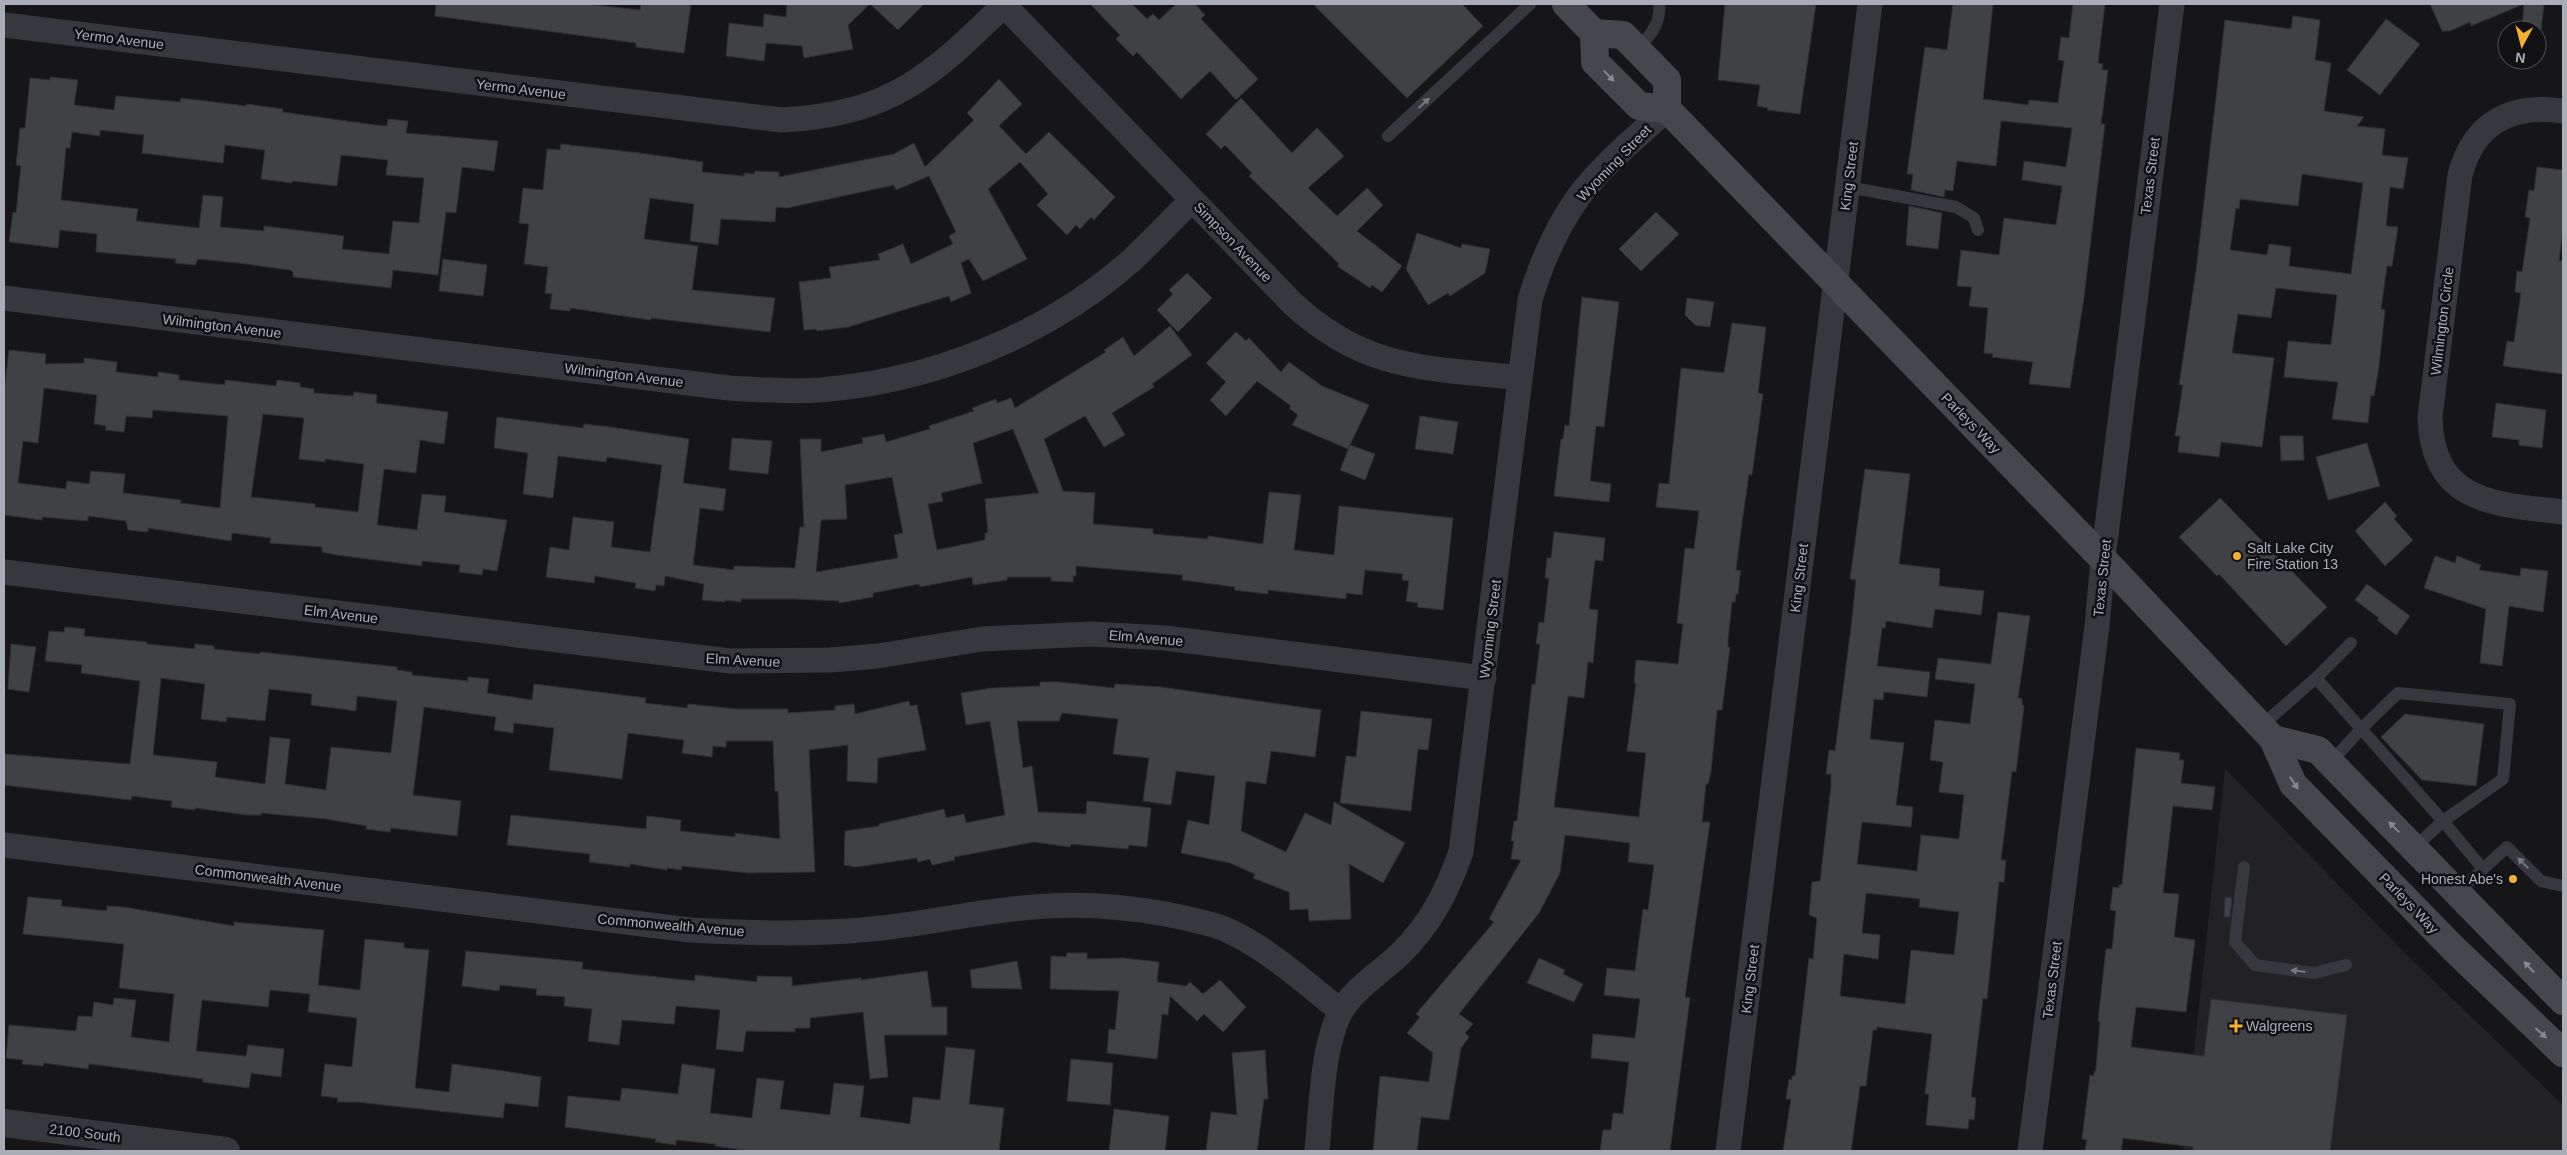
<svg xmlns="http://www.w3.org/2000/svg" width="2567" height="1155" font-family="Arial,sans-serif">
	<style>
		.built { fill: #222225 }
		.building { fill: #404145; stroke: #303034; fill-rule: evenodd }
		.lines { fill: none; stroke-linecap: round; stroke-linejoin: round }
		.service { stroke: #37383d; stroke-width: 12 }
		.minor { stroke: #37383d; stroke-width: 25 }
		.tertiary { stroke: #37383d; stroke-width: 28 }
		.secondary { stroke: #45474d; stroke-width: 28 }
		.oneway { fill: #858993 }
		.oneway2 { fill: #757881 }
		.poi-dot { fill: #f2b134; stroke: #111113; stroke-width: 2 }
		.labels { text-anchor: middle; stroke-width: 5; stroke-linejoin: round; paint-order: stroke }
		.street-label { font-size: 14px; fill: #a8adb8; stroke: #111113 }
		.poi-label { font-size: 14px; fill: #a8adb8; stroke: #111113; text-anchor: start }
	</style>
	<rect width="100%" height="100%" fill="#161618"/>
	<path class="built" d="M2225,769L2410,958L2563,1105V1151H2183Z"/>
	<g class="building">
		<path d="M436,4H586L640,10L641,4H691L684,53L636,47V43L435,16Z"/>
		<path d="M787,4H870L848,25L853,49L804,58L802,46L766,43L764,61L726,56L729,23L763,27L764,14L786,17Z"/>
		<path d="M870,4H924L898,30Z"/>
		<path d="M1090,4H1132L1147,19L1153,14L1159,20L1176,4H1195L1205,15L1201,19L1258,79L1236,100L1210,71L1181,99L1137,52L1133,56L1116,39L1120,35Z"/>
		<path d="M1313,4H1462L1483,26L1407,98Z"/>
		<path d="M1725,4H1816L1800,114L1767,110L1768,108L1757,106L1760,85L1718,80Z"/>
		<path d="M1953,4H1993L1983,99L2028,105L2029,100L2058,103L2064,61L2058,60L2061,37L2069,38L2073,4H2105L2098,63L2103,64L2102,70H2108L2101,124H2105L2084,297L2070,388L2029,384L2033,362L1992,357L1993,354L1984,353L1988,308L1969,306L1972,287L1957,286L1961,250L1999,255L2004,218L2056,225L2062,186L2022,180L2024,161L2066,167L2072,128L2001,121L1996,166L1957,161L1953,191L1945,190L1944,197L1911,190L1913,174H1907L1925,47L1947,50Z"/>
		<path d="M2430,4H2544L2541,30H2522L2524,4L2471,26L2470,22L2450,31H2442Z"/>
		<path d="M2293,16L2320,20L2315,60L2331,63L2324,111L2364,117L2357,126L2385,129L2382,155L2408,158L2403,189L2390,187L2386,226L2398,227L2392,266H2387L2381,309L2385,310L2379,366L2374,396L2371,395L2368,423L2332,419L2338,382L2284,377L2288,341L2331,345L2337,295L2276,288L2271,318L2238,314L2232,353L2274,358L2262,447L2221,442L2219,457L2178,452L2180,436H2175L2183,385H2179L2196,271L2225,20L2291,29ZM2302,174L2363,183L2351,274L2289,266L2291,247L2269,244L2267,255L2230,250L2236,208L2239,209L2240,199L2298,206Z"/>
		<path d="M2386,19L2420,44L2380,95L2347,70Z"/>
		<path d="M50,77L78,80L74,105L114,110L116,96L180,102L181,98L246,106V104L283,109L282,112L375,125L387,126L388,119L408,121L406,133L498,141L494,171L462,167L456,213L446,212L438,275L393,270L391,288L293,277V272L290,270L238,263L198,259L195,265L175,263L176,259L96,252L97,234L60,230L58,248L9,242L13,212L16,213L21,166L16,165L20,128H25L30,78L50,80ZM100,130L144,135L142,153L223,163L225,145L265,150L261,179L292,183V181L337,186L341,155L388,160L386,175L424,178L419,223L393,221L389,254L342,249L344,236L264,226V231L220,227L223,197L203,195L199,228L136,221L138,209L61,200L66,148H70L72,132L100,136Z"/>
		<path d="M999,79L1022,104L999,126L1026,154L1049,132L1115,197L1094,220L1091,217L1080,229L1076,225L1067,235L1037,205L1048,194L1020,162L988,189L1027,259L983,281L969,259L961,263L971,293L951,302L949,296L848,327L817,331L816,329L804,330L799,282L831,278L829,267L880,260L878,254L903,244L911,264L953,244L949,236L956,232L929,176L896,190L894,185L787,208L776,207L775,222L721,219L718,245L690,241L694,204L650,198L644,239L698,246L692,290L775,298L770,332L651,318L650,320L570,308V311L550,309L552,294L545,293L548,267L524,264L529,224L519,223L523,188L543,190L547,149L560,150L561,144L640,153L703,162L702,172L744,176V173L754,174L755,171L779,172V177L894,154L914,143L925,167L974,120L967,113Z"/>
		<path d="M1241,98L1292,153L1317,128L1344,156L1308,188L1337,216L1367,188L1383,205L1357,231L1402,266L1382,292L1372,285L1370,288L1337,266L1339,264L1249,176L1252,173L1225,145L1221,149L1206,134Z"/>
		<path d="M2537,167L2563,170V227L2559,261H2563V374L2503,366L2507,341L2514,342L2521,293L2515,292L2517,271L2522,272L2530,218L2525,217L2529,190L2534,191Z"/>
		<path d="M1909,206L1942,213L1938,249L1906,245Z"/>
		<path d="M1656,212L1679,234L1641,271L1619,249Z"/>
		<path d="M1417,233L1461,248L1462,244L1490,249L1485,273L1450,296L1448,293L1428,305L1406,269Z"/>
		<path d="M443,259L487,265L483,296L439,291Z"/>
		<path d="M1187,273L1212,298L1178,332L1157,310L1173,294L1169,290Z"/>
		<path d="M1582,297L1619,302L1604,427L1596,426L1590,481L1611,484L1609,502L1554,496L1561,439H1563L1565,425L1569,426Z"/>
		<path d="M1687,298L1714,302L1710,327L1695,325L1685,315Z"/>
		<path d="M1732,323L1766,327L1758,393L1763,394L1752,475L1749,474L1741,530L1736,570L1741,571L1740,575L1738,594H1736L1735,602H1732L1728,639V647H1730L1722,710H1717L1711,772L1708,784H1706L1702,822H1710L1685,997L1690,998L1670,1151H1600L1603,1130H1611L1613,1113L1623,1114L1629,1062L1591,1058L1593,1034L1635,1038L1640,999L1604,995L1607,968L1635,971L1643,909L1648,910L1654,865L1628,862L1630,843L1565,835L1560,873L1539,913L1459,1014L1473,1024L1465,1033L1469,1037L1461,1048L1449,1120L1421,1117L1417,1151H1373L1380,1076L1429,1082L1433,1053L1407,1033L1420,1017L1416,1014L1494,922L1489,919L1521,860L1511,859L1514,841H1511L1514,821H1517L1532,684L1535,685L1540,644H1536L1539,622L1544,623L1549,578H1545L1547,558H1551L1554,532L1605,538L1603,561L1595,560L1589,609L1598,610L1593,663L1588,662L1584,698L1568,696L1554,807L1639,817L1646,753L1627,751L1636,683H1634L1636,660L1678,664L1683,624L1677,623L1685,548L1694,549L1699,511L1656,507L1659,483L1669,484L1681,368L1724,373Z"/>
		<path d="M1170,326L1192,355L1152,384L1154,387L1112,413L1125,435L1104,447L1085,416L1044,439L1063,491L1095,493L1093,524L1153,529V534L1208,539V536L1263,544L1269,492L1301,495L1294,550L1334,555L1339,506L1453,518L1443,610L1417,607L1418,603L1406,601L1409,581L1402,580L1403,574L1365,570L1362,595L1346,593V599L1268,590V594L1234,590L1235,587L1182,580L1183,575L1076,566V576H1073V582L1051,581V577H1007V580L973,585L972,577L920,587L919,584L873,593V597L839,603V601L796,599H741V602L725,600V602L702,600L704,584L665,576L664,586L656,585L655,591L635,588L636,583L595,576L594,583L546,577L550,547L569,550L573,517L614,522L611,547L650,552L662,465L607,457L606,462L558,456L553,498L523,494L528,453L494,448L497,417L583,428L584,424L610,427L689,439L683,483L726,489L723,511L700,508L693,565L734,570V566L795,568L800,527H804L800,439H821V452L863,443L862,438L884,434L886,442L930,429L929,426L974,411L972,408L996,399L997,403L1011,398L1015,408L1106,352L1104,350L1123,337L1134,356ZM1013,429L1039,493L985,499L988,533H985V540L937,550L928,504L943,501L941,493L982,483L973,443ZM892,477L903,533L894,535L898,558L816,572L821,520L847,519L845,485Z"/>
		<path d="M1236,332L1246,341L1249,338L1281,372L1289,362L1322,386L1369,405L1348,449L1292,425L1298,415L1289,408L1291,406L1257,381L1226,416L1210,400L1226,382L1206,363Z"/>
		<path d="M9,350L46,354L45,364L84,363V358L117,362L116,372L158,377V372L179,375V380L225,385V380L276,386L277,380L300,383V387L314,389V393L353,396L354,392L377,395L376,403L448,412L444,444L420,440L416,473L384,469L377,525L417,530L422,494L446,496L444,512L507,520L497,571L483,569L482,575L459,572L460,565L422,561V566L337,555L322,552V547L270,543L271,538L232,533L231,541L148,528V532L128,530L126,521L88,516V521L42,517V520L4,515V392ZM44,388L97,395L94,424L106,426L105,430L124,432L126,416L152,418L153,410L228,416L220,508L180,503L181,500L123,493L125,474L91,471L89,484L67,481L66,489L18,483L23,441L38,443ZM263,414L304,418L299,459L325,462V459L364,464L358,512L315,507V504L251,497Z"/>
		<path d="M2496,403L2546,410L2542,448L2519,445V440L2492,437Z"/>
		<path d="M1420,416L1458,422L1453,454L1415,449Z"/>
		<path d="M2280,436H2303L2304,460L2281,461Z"/>
		<path d="M732,438L772,441L768,474L729,470Z"/>
		<path d="M2367,443L2380,486L2328,500L2316,457Z"/>
		<path d="M1350,445L1375,454L1365,480L1340,470Z"/>
		<path d="M1865,469L1910,474L1899,564L1940,569L1939,586L1984,591L1981,615L1935,609L1932,628L1886,621L1885,628H1882L1877,666L1930,672L1927,697L1884,692L1883,700L1874,699L1870,739L1904,743L1896,805L1913,807L1911,827L1862,822L1857,864L1917,871L1921,835L1959,839L1964,795L1939,792L1943,762L1930,760L1935,720L1970,724L1975,684L1935,679L1938,658L1991,664L1998,612L2030,616L2018,698L2022,699V705L2024,706L2016,772L2012,771L2001,860H2006L2004,882H1999L1987,999L1983,998L1982,1007L1971,1097L1976,1098L1974,1120L1969,1119L1968,1129L1926,1125L1929,1094H1925L1932,1034L1877,1027V1030H1873L1866,1086H1860L1851,1151H1783L1791,1099H1786L1789,1079L1792,1080V1076H1795L1809,958L1813,959L1817,918L1809,915L1812,882L1820,881L1831,787V774H1826L1829,750L1835,751L1851,628L1856,580L1850,579ZM1866,893L1920,899L1919,907L1959,912L1954,955L1911,950L1905,1004L1840,996L1844,954L1878,959L1880,935L1862,933Z"/>
		<path d="M2220,498L2327,607L2286,646L2219,574L2217,576L2179,537Z"/>
		<path d="M2385,502L2397,516L2394,519L2413,540L2385,566L2355,531Z"/>
		<path d="M2435,556L2455,563L2457,556L2481,565L2479,570L2520,576L2521,568L2548,571L2543,612L2509,606L2502,666L2480,663L2486,609L2424,588Z"/>
		<path d="M2367,584L2410,616L2396,635L2377,620L2379,618L2355,600Z"/>
		<path d="M65,627L85,629L84,636L147,642V644L195,649V644L214,646V649L260,654V652L397,667V670L412,672V675L468,681V677L489,679L487,693L532,700L534,684L646,698L645,703L687,708L688,704L737,709H788V713L835,710V706L854,704L855,714L909,701L910,706L917,705L926,750L878,758L877,783L847,781L848,745L809,750L815,872L749,873L682,866L681,870L667,868V870L630,864V867L589,862L590,854L507,845L511,815L646,829L647,816L681,820L680,831L735,837V833L780,839L778,791H775L773,741H726V747L713,746L712,757L682,753L684,740L628,733L622,779L549,770L554,728L514,723L513,733L494,730L496,717L424,707L413,795L461,801L457,836L391,828L390,832L366,829L367,826L326,819L261,813V815H248L195,808V810L171,807L172,801L132,796L131,800L4,785V754L130,764L140,681L81,673L82,665L45,661L49,631L64,632ZM161,678L205,684L201,719L226,722L227,717L265,721L269,689L312,694L311,705L356,711L357,696L397,701L391,753L331,747L326,790L285,784L290,739L270,737L265,784L215,777L217,762L153,755Z"/>
		<path d="M11,644L36,647L29,692L8,689Z"/>
		<path d="M1040,682H1060L1114,688L1115,684L1161,687L1321,710L1315,757L1271,751L1266,784L1246,781L1241,831L1286,852L1305,813L1331,825L1334,802L1405,843L1383,883L1349,864L1351,919L1309,921L1308,909L1290,910L1289,892L1253,878L1255,874L1230,863L1181,853L1188,820L1209,825L1215,776L1176,771L1171,805L1143,801L1149,758L1113,754L1118,719L1062,713L1059,721H1017L1023,768L1032,766L1038,812L1086,814L1087,801L1151,808L1147,847L1129,845L1128,849L1071,844L1070,847L1034,842L954,857L955,860L932,865L930,859L918,862L917,858L856,867L844,865L845,831L879,826V824L944,809L946,818L964,814L966,823L1005,815L990,721L966,725L961,693L992,688L1040,686Z"/>
		<path d="M1361,711L1432,719L1428,750L1418,749L1411,811L1340,803L1346,756L1356,757Z"/>
		<path d="M2405,714L2484,724L2476,786L2422,780L2381,737Z"/>
		<path d="M2136,748L2180,753L2179,760H2184L2181,783L2215,787L2212,810L2173,806L2163,893L2179,894L2174,937L2195,940L2186,1012L2136,1007L2131,1047L2204,1056L2211,999L2347,1015L2330,1151H2193V1147L2123,1138L2121,1151H2085L2087,1140L2082,1139L2090,1075L2093,1076L2096,1069L2100,1022L2098,1021L2106,949H2112L2116,911L2110,910L2113,887L2119,888V885H2122Z"/>
		<path d="M28,897L62,900L61,906L107,911V906L124,907L234,926V922L324,930L318,985L360,990L365,939L404,943V948L429,950L415,1088L449,1092L452,1064L504,1071L541,1077L538,1107L505,1103L503,1118L357,1102H337L338,1098L321,1096L325,1064L352,1067L357,1018L308,1012L310,994L270,990L268,1007L202,1000L196,1051L246,1056L248,1045L284,1049L281,1077L251,1073L249,1088L203,1082V1079L106,1066L89,1064L88,1069L44,1063L43,1066L22,1064L23,1060L6,1058L9,1025L76,1031L78,1016L92,1017L94,1002L113,1005L114,998L136,1000L131,1037L169,1042L174,994L119,988L124,944L23,934Z"/>
		<path d="M2225,897L2232,898L2230,917H2224Z"/>
		<path d="M466,951L583,962L582,969L695,981V975L757,982V976L792,977V986L861,978V980L927,971L932,1007H947V1035H884L888,1077L870,1079L863,1012L810,1018V1028H795V1032L746,1031L743,1052L716,1049L720,1010L676,1006L674,1024L622,1020L619,1045L588,1041L592,1009L564,1006L565,997L536,995L537,989L500,985L499,991L462,986Z"/>
		<path d="M1067,953H1087V959L1123,958L1159,962L1157,982L1186,986L1190,982L1203,994L1220,980L1246,1007L1223,1032L1204,1014L1197,1021L1170,996L1168,1015L1162,1014L1157,1059L1107,1053L1109,1029L1115,1030L1119,991L1050,989L1051,956L1066,957Z"/>
		<path d="M1539,958L1565,970L1563,974L1583,984L1574,1002L1527,983Z"/>
		<path d="M1017,961L1022,989L972,988L970,970Z"/>
		<path d="M946,1047L975,1050L969,1104L1004,1108L999,1151H751L715,1146L716,1144L676,1140V1145L655,1142L656,1139L565,1127L568,1096L620,1101L622,1088L678,1094L682,1064L715,1069L710,1113L752,1118L757,1078L784,1081L780,1109L830,1115L834,1083L864,1086L860,1117L910,1124L913,1097L940,1100Z"/>
		<path d="M1265,1050L1268,1099H1264L1257,1151H1206L1211,1112L1237,1115L1232,1053Z"/>
		<path d="M1071,1059L1113,1063L1110,1105L1067,1101Z"/>
		<path d="M1114,1109L1169,1116L1165,1151H1109Z"/>
	</g>
	<g class="lines">
		<g class="service">
			<path d="M1637,49C1650,36 1661,24 1659,4"/>
			<path d="M1388,136L1530,4"/>
			<path d="M1848,187L1956,207L1974,218L1978,230"/>
			<path d="M2316,678L2351,643"/>
			<path d="M2261,726L2316,678L2443,821L2503,779L2510,704L2398,693L2362,728L2330,763"/>
			<path d="M2414,848L2443,821L2483,869"/>
			<path d="M2244,867L2235,942L2255,965L2314,973L2346,965"/>
			<path d="M2458,892L2507,847L2541,881L2563,886"/>
		</g>
		<g class="minor">
			<path d="M1003,4L1293,304C1367,372 1427,367 1520,378"/>
			<path d="M4,25L782,120C891,114 930,77 1004,5"/>
			<path d="M2563,111C2511,104 2474,122 2460,175L2430,417C2432,504 2496,504 2563,512"/>
			<path d="M4,298L729,388C759,390 789,392 820,390C933,381 1048,335 1133,259C1153,240 1172,220 1192,200"/>
			<path d="M4,572L730,661L830,660L878,656L982,639L1091,634L1165,638L1484,678"/>
			<path d="M4,845L690,930C750,933 812,935 872,929C926,924 979,911 1033,907C1078,903 1121,906 1165,914C1185,918 1208,922 1227,930C1269,949 1305,983 1341,1011"/>
			<path d="M1317,1151C1321,1111 1322,1048 1340,1013C1353,989 1380,973 1399,955C1430,925 1447,892 1461,852L1530,300C1541,263 1556,228 1579,196C1603,164 1638,136 1667,109"/>
			<path d="M1728,1151L1870,4"/>
			<path d="M2030,1151L2097,626L2103,559L2172,4"/>
		</g>
		<path class="tertiary" d="M4,1123L226,1151"/>
		<g class="secondary">
			<path d="M1566,4L1594,33L1595,62L1639,106L1667,109L2103,559L2273,739L2293,784L2453,948L2563,1053"/>
			<path d="M1594,33L1623,35L1667,80V109"/>
			<path d="M2273,739L2318,750L2563,1001"/>
		</g>
	</g>
	<defs><path id="oneway-solid" d="M-6-.8H1V-3.2L6.5 0L1 3.2V.8H-6Z" transform="scale(1.25)"/></defs>
	<g class="oneway">
		<use href="#oneway-solid" transform="translate(1609 76) rotate(46)"/>
		<use href="#oneway-solid" transform="translate(2294 783) rotate(57)"/>
		<use href="#oneway-solid" transform="translate(2394 827) rotate(-134)"/>
		<use href="#oneway-solid" transform="translate(2529 967) rotate(-133)"/>
		<use href="#oneway-solid" transform="translate(2541 1033) rotate(42)"/>
	</g>
	<g class="oneway2">
		<use href="#oneway-solid" transform="translate(1424 103) rotate(-43)"/>
		<use href="#oneway-solid" transform="translate(2523 863) rotate(-135)"/>
		<use href="#oneway-solid" transform="translate(2298 971) rotate(-173)"/>
	</g>
	<g class="poi-dot">
		<circle cx="2237" cy="556" r="5"/>
		<circle cx="2513" cy="879" r="5"/>
		<path d="M2233.5 1018.5h5v5h5v5h-5v5h-5v-5h-5v-5h5z"/>
	</g>
	<g class="labels">
		<g class="street-label">
			<text transform="translate(119 39) rotate(7)" y="5">Yermo Avenue</text>
			<text transform="translate(521 89) rotate(7)" y="5">Yermo Avenue</text>
			<text transform="translate(1614 163) rotate(-46)" y="5">Wyoming Street</text>
			<text transform="translate(1849 176) rotate(-83)" y="5">King Street</text>
			<text transform="translate(2150 176) rotate(-83)" y="5">Texas Street</text>
			<text transform="translate(1233 242) rotate(46)" y="5">Simpson Avenue</text>
			<text transform="translate(2442 321) rotate(-83)" y="5">Wilmington Circle</text>
			<text transform="translate(222 326) rotate(7)" y="5">Wilmington Avenue</text>
			<text transform="translate(624 375) rotate(7)" y="5">Wilmington Avenue</text>
			<text transform="translate(1971 423) rotate(46)" y="5">Parleys Way</text>
			<text transform="translate(1799 578) rotate(-83)" y="5">King Street</text>
			<text transform="translate(2102 578) rotate(-84)" y="5">Texas Street</text>
			<text transform="translate(341 614) rotate(7)" y="5">Elm Avenue</text>
			<text transform="translate(1490 629) rotate(-83)" y="5">Wyoming Street</text>
			<text transform="translate(1146 638) rotate(5)" y="5">Elm Avenue</text>
			<text transform="translate(743 660) rotate(3)" y="5">Elm Avenue</text>
			<text transform="translate(268 878) rotate(7)" y="5">Commonwealth Avenue</text>
			<text transform="translate(2409 903) rotate(46)" y="5">Parleys Way</text>
			<text transform="translate(671 925) rotate(5)" y="5">Commonwealth Avenue</text>
			<text transform="translate(1750 979) rotate(-83)" y="5">King Street</text>
			<text transform="translate(2052 980) rotate(-83)" y="5">Texas Street</text>
			<text transform="translate(85 1133) rotate(7)" y="5">2100 South</text>
		</g>
		<g class="poi-label">
			<text x="2247" y="553">Salt Lake City<tspan x="2247" dy="16">Fire Station 13</tspan></text>
			<text x="2503" y="884" text-anchor="end">Honest Abe's</text>
			<text x="2246" y="1031">Walgreens</text>
		</g>
	</g>
	<rect width="2567" height="1155" fill="none" stroke="#a8adb8" stroke-width="10"/>
	<g transform="translate(2522 45) rotate(187)"><circle r="24" fill="#111113" stroke="#4d4f55"/>
	<path d="M0-4L9 19L0 12L-9 19Z" fill="#f2b134"/>
	<text y="-8" font-size="14" font-weight="bold" text-anchor="middle" fill="#a8adb8">N</text>
	</g>
</svg>
